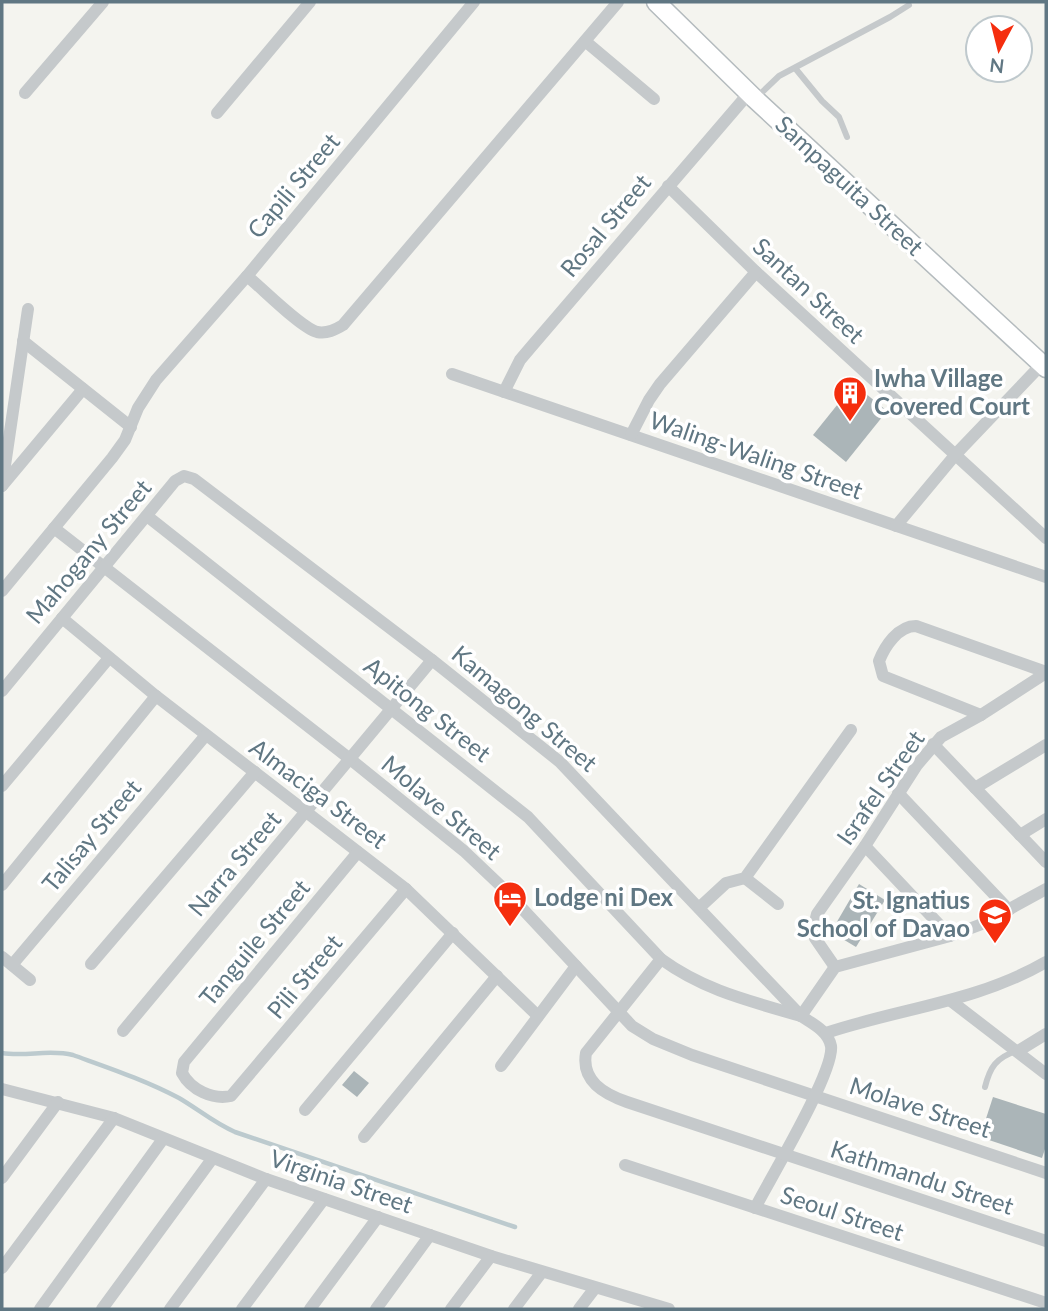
<svg xmlns="http://www.w3.org/2000/svg" width="1048" height="1311" font-family="Lato,sans-serif">
	<style>
		.lines { fill: none; stroke-linecap: round; stroke-linejoin: round }
		.stream { stroke: #bccace; stroke-width: 4.5 }
		.building { fill: #abb5b8 }
		.secondary-casing { stroke: #b4bbbe; stroke-width: 21 }
		.lane { stroke: #c5c9cb; stroke-width: 6 }
		.street { stroke: #c5c9cb; stroke-width: 12 }
		.secondary { stroke: #fff; stroke-width: 18 }
		.labels { text-anchor: middle; stroke-width: 7; stroke-linejoin: round; paint-order: stroke }
		.street-label { font-size: 24px; fill: #607783; stroke: #fff }
		.poi-label { font-size: 24px; font-weight: bold; fill: #607783; stroke: #fff; text-anchor: start }
	</style>
	<rect width="100%" height="100%" fill="#f4f4ef"/>
	<g class="lines">
		<path class="stream" d="M2,1053C26,1057 49,1049 73,1055C109,1068 145,1080 179,1098C198,1109 214,1123 235,1132L515,1227"/>
	</g>
	<g class="building">
		<path d="M854,384L887,411L846,462L813,435Z"/>
		<path d="M859,884L885,900L856,947L831,932Z"/>
		<path d="M354,1071L369,1083L357,1097L342,1085Z"/>
		<path d="M993,1097L1046,1114V1146L1042,1158L980,1137Z"/>
	</g>
	<g class="lines">
		<g class="secondary-casing">
			<path id="secondary" d="M656,2L755,99L1046,368"/>
		</g>
		<g class="lane">
			<path d="M795,68L822,101L839,117L847,137"/>
			<path d="M756,98L779,76L890,17L909,5"/>
			<path d="M985,1087C990,1067 996,1058 1016,1051"/>
		</g>
		<g class="street">
			<path d="M585,41L654,99"/>
			<path d="M25,93L103,2"/>
			<path d="M217,113L310,2"/>
			<path d="M668,186L756,272L1046,538"/>
			<path d="M247,276C262,288 301,328 317,332C327,334 335,330 343,325L618,2"/>
			<path d="M23,341L131,427"/>
			<path d="M452,374L1046,577"/>
			<path d="M504,392L520,360L531,347L749,93"/>
			<path d="M631,435L649,400L660,384L756,272"/>
			<path d="M2,486L28,309"/>
			<path d="M2,486L83,389"/>
			<path d="M147,516L528,817L661,959C705,991 750,1001 801,1016"/>
			<path d="M896,526L956,454L1042,364"/>
			<path d="M54,528L350,759L464,851L503,888L632,1026L653,1039L692,1055L1046,1173"/>
			<path d="M2,591L112,458L125,440L138,408L156,380L247,276L474,2"/>
			<path d="M62,618L156,696L406,889L538,1016"/>
			<path d="M2,691L175,481L184,476L194,479L432,660L560,762L801,1016C813,1024 828,1031 831,1046C835,1071 770,1179 755,1208"/>
			<path d="M981,715L883,676L879,661C885,646 898,626 916,626L1046,672"/>
			<path d="M933,744L1046,862"/>
			<path d="M2,786L109,658"/>
			<path d="M975,788L1046,745"/>
			<path d="M898,793L1009,910"/>
			<path d="M1020,835L1046,819"/>
			<path d="M865,846L950,936"/>
			<path d="M358,852L184,1062L182,1073C191,1090 213,1100 231,1096L406,889"/>
			<path d="M745,878L778,904"/>
			<path d="M2,885L156,696"/>
			<path d="M700,907L726,883L745,878L851,730"/>
			<path d="M2,957L30,980"/>
			<path d="M661,959L586,1053C581,1081 604,1094 627,1102L1046,1241"/>
			<path d="M91,964L255,772"/>
			<path d="M12,965L206,735"/>
			<path d="M835,967L815,938L813,930L817,914L865,846L917,765L941,737L981,715L1046,673"/>
			<path d="M951,1001L1046,1074"/>
			<path d="M801,1016L835,967L950,936L982,924L1046,889"/>
			<path d="M123,1031L432,660"/>
			<path d="M826,1033C901,1008 977,1002 1046,962"/>
			<path d="M1018,1051L1046,1034"/>
			<path d="M501,1066L576,966"/>
			<path d="M2,1089L114,1118L266,1179L491,1256L669,1309"/>
			<path d="M305,1110L453,933"/>
			<path d="M364,1137L497,976"/>
			<path d="M625,1165L1046,1303"/>
			<path d="M2,1178L58,1102"/>
			<path d="M2,1268L114,1118"/>
			<path d="M40,1309L163,1139"/>
			<path d="M102,1309L212,1159"/>
			<path d="M170,1309L266,1179"/>
			<path d="M242,1309L324,1199"/>
			<path d="M310,1309L378,1217"/>
			<path d="M376,1309L430,1235"/>
			<path d="M451,1309L491,1256"/>
			<path d="M514,1309L542,1272"/>
			<path d="M579,1309L595,1288"/>
		</g>
		<use href="#secondary" class="secondary"/>
	</g>
	<defs>
		<g id="building-pin" transform="scale(1.75)"><path d="M0 17L-7.5 6A9.5 9.5 0 1 1 7.5 6Z" fill="#f52e0e" stroke="#fff"/><path d="M-4-6H4V6H1V3H-1V6H-4ZM-2.5-4.3h1.7v1.8h-1.7ZM.8-4.3h1.7v1.8H.8ZM-2.5-1h1.7V.8h-1.7ZM.8-1h1.7V.8H.8Z" fill="#fff"/></g>
		<g id="hotel-pin" transform="scale(1.75)"><path d="M0 17L-7.5 6A9.5 9.5 0 1 1 7.5 6Z" fill="#f52e0e" stroke="#fff"/><path d="M-6-4.5h1.5V1H6V5H4.5V3h-9V5H-6ZM-4 0a1.8 1.8 0 1 1 3.6 0ZM.5 0V-2.5h3Q6-2.5 6 0Z" fill="#fff"/></g>
		<g id="school-pin" transform="scale(1.75)"><path d="M0 17L-7.5 6A9.5 9.5 0 1 1 7.5 6Z" fill="#f52e0e" stroke="#fff"/><path d="M0-5L7-2L0 1L-7-2ZM-4 1L0 2.5L4 1V4Q0 6-4 4Z" fill="#fff"/></g>
	</defs>
	<g fill-rule="evenodd">
		<use href="#building-pin" x="850" y="393"/>
		<use href="#hotel-pin" x="510" y="898"/>
		<use href="#school-pin" x="995" y="915"/>
	</g>
	<g class="labels">
		<g class="street-label">
			<text transform="translate(294 186) rotate(-50)" y="8">Capili Street</text>
			<text transform="translate(849 186) rotate(43)" y="8">Sampaguita Street</text>
			<text transform="translate(606 226) rotate(-50)" y="8">Rosal Street</text>
			<text transform="translate(808 291) rotate(43)" y="8">Santan Street</text>
			<text transform="translate(756 456) rotate(19)" y="8">Waling-Waling Street</text>
			<text transform="translate(89 552) rotate(-50)" y="8">Mahogany Street</text>
			<text transform="translate(524 709) rotate(40)" y="8">Kamagong Street</text>
			<text transform="translate(427 710) rotate(38)" y="8">Apitong Street</text>
			<text transform="translate(881 788) rotate(-55)" y="8">Israfel Street</text>
			<text transform="translate(318 794) rotate(37)" y="8">Almaciga Street</text>
			<text transform="translate(441 808) rotate(40)" y="8">Molave Street</text>
			<text transform="translate(92 836) rotate(-50)" y="8">Talisay Street</text>
			<text transform="translate(235 864) rotate(-50)" y="8">Narra Street</text>
			<text transform="translate(255 943) rotate(-50)" y="8">Tanguile Street</text>
			<text transform="translate(305 977) rotate(-50)" y="8">Pili Street</text>
			<text transform="translate(920 1108) rotate(18)" y="8">Molave Street</text>
			<text transform="translate(922 1178) rotate(18)" y="8">Kathmandu Street</text>
			<text transform="translate(341 1182) rotate(19)" y="8">Virginia Street</text>
			<text transform="translate(842 1214) rotate(18)" y="8">Seoul Street</text>
		</g>
		<g class="poi-label">
			<text x="874" y="387">Iwha Village<tspan x="874" dy="28">Covered Court</tspan></text>
			<text x="534" y="906">Lodge ni Dex</text>
			<text x="970" y="909" text-anchor="end">St. Ignatius<tspan x="970" dy="28">School of Davao</tspan></text>
		</g>
	</g>
	<rect width="1048" height="1311" fill="none" stroke="#607783" stroke-width="7"/>
	<g transform="translate(999 49) rotate(187)"><circle r="33" fill="#ffffff" stroke="#bfc9cd" stroke-width="2"/>
	<path d="M0-5L12 26L0 18L-12 26Z" fill="#f52e0e"/>
	<text y="-10" font-size="19" font-weight="bold" text-anchor="middle" fill="#607783">N</text>
	</g>
</svg>
